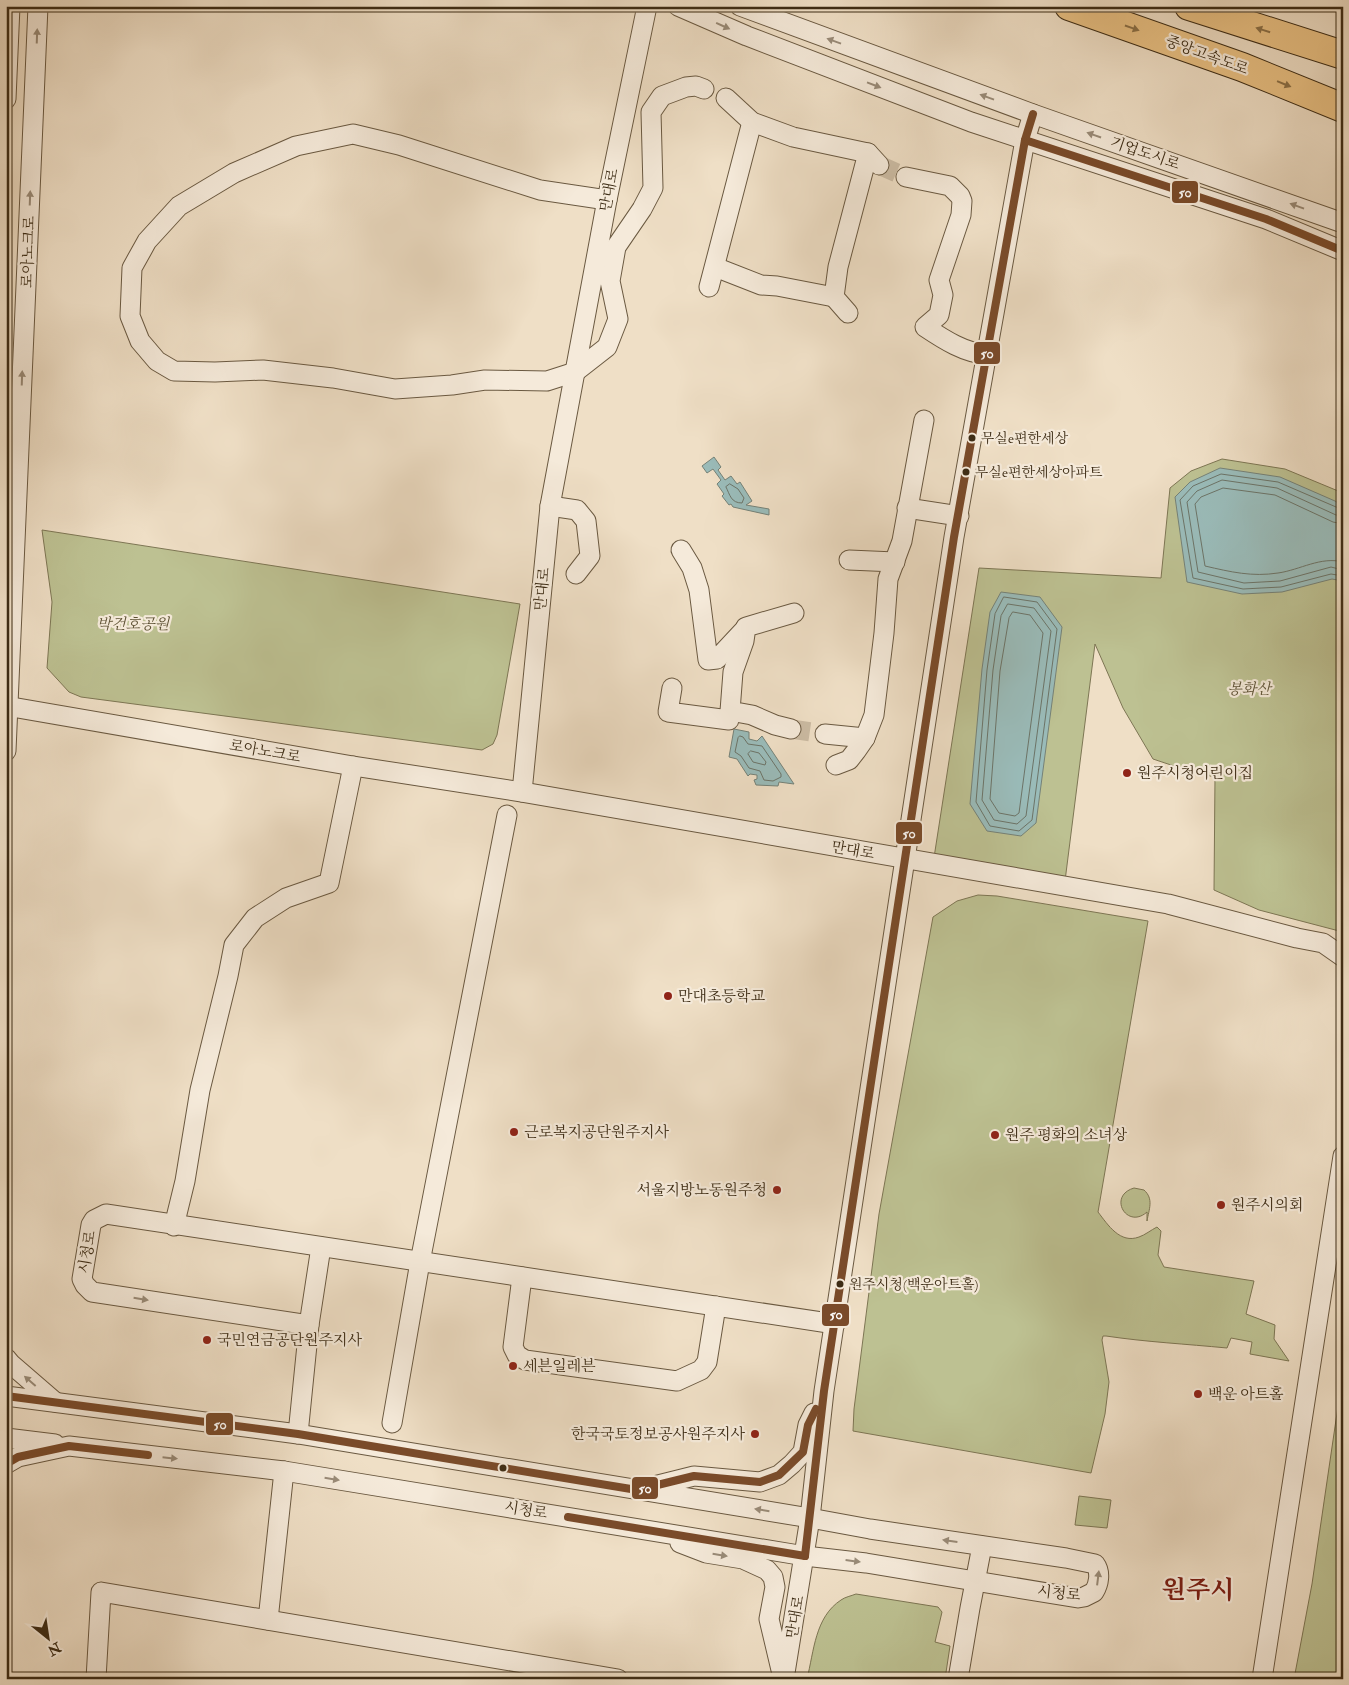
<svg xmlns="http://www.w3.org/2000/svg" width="1349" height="1685" font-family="'IM FELL Double Pica','Noto Serif KR',serif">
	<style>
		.green { fill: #bdc192; stroke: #7d7654 }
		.water { fill: #9abcba; stroke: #758278 }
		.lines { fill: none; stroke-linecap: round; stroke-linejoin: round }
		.shore { stroke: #6c7468; stroke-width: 1 }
		.minor-tunnel { stroke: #cbbba3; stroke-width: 19; stroke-dasharray: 19 9; stroke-linecap: butt }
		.minor-casing { stroke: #6a5941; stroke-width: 21 }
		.highway-casing { stroke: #3d2c15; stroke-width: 30 }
		.minor { stroke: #f5eada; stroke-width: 19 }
		.highway { stroke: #e8c083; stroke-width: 28 }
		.bus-1-casing { stroke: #f5eada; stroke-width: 11 }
		.bus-1 { stroke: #7a4b2a; stroke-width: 8 }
		.oneway { fill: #998b78 }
		.oneway2 { fill: #8a6f46 }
		.bus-dot { fill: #3d2c15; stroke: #f5eada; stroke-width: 2 }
		.poi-dot { fill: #8f2418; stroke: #f5eada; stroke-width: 2 }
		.labels { text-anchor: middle; stroke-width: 4.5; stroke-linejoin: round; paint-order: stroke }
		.bus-label { font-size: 14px; fill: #3d2c15; stroke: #f5eada; text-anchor: start }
		.street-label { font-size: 15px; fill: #3d2c15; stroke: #f5eada }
		.park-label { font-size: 15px; font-style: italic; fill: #5d5134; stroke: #f5eada }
		.poi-label { font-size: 15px; fill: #3d2c15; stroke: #f5eada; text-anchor: start }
		.town-label { font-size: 25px; font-weight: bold; fill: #7a1f14; stroke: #f5eada }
		.line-badge { stroke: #f5eada; stroke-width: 2 }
		.badge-label { font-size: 14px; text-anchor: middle; font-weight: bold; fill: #fff }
	</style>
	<rect width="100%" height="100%" fill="#efdfc6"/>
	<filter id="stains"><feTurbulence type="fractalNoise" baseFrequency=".004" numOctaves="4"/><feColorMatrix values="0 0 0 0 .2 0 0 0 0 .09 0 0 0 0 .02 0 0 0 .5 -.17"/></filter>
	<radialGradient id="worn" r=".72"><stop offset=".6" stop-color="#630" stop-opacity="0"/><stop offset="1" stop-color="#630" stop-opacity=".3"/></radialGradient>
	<g class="green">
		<path d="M1222,459L1285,469L1343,493V932L1259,910L1214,890L1215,777L1192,772L1153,759L1123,708L1095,644L1065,881L933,864L979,568L1161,578L1170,488L1191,471Z"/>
		<path d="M42,530L520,604L497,735L493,744L482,750L81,697L69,692L47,668L52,602Z"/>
		<path d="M978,895L997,896L1148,921L1098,1212C1108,1225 1120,1244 1139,1237C1145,1235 1151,1230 1157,1227L1161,1231L1158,1255L1164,1267L1254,1281L1246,1314L1275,1325L1274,1339L1289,1361L1250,1354L1252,1342L1231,1338L1227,1348C1186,1344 1146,1342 1106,1336H1103L1102,1340L1109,1382L1105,1414L1091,1473L853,1431L854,1409L879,1214L933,917L957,901Z"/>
		<path d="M1134,1188L1144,1190C1154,1199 1149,1209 1147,1221V1212C1127,1230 1107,1196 1134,1188Z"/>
		<path d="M1343,1372V1679H1294L1312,1584Z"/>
		<path d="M1079,1496L1111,1500L1107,1528L1075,1525Z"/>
		<path d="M856,1594L938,1607L942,1612L935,1642L950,1646L945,1679H807C814,1651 815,1617 841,1600C845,1597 851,1596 856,1594Z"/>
	</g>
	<g class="water">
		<path d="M714,457L721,467L718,470L725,480L731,476L737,484L740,482L752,501L746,505L769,509V515L733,507L731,504L729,505L722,496L724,494L717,484L721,480L713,469L707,473L702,466Z"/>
		<path d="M1220,468L1280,477L1335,501L1343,506V581L1332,579L1282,592L1242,594L1187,582L1175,497L1190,482Z"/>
		<path d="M1001,592L1040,597L1062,627L1036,823L1021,836L987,831L970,804L982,669L990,612Z"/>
		<path d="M734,729L749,732V739L757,741L762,736L794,784L779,782L778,786L756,785L754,780L757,779V775L750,774L748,776L737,759L729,757Z"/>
	</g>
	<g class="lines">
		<g class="shore">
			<path d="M730,484L738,489L744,498L742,503C731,503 730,495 726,487Z"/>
			<path d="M1343,510L1278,482L1221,474L1193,486L1180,500L1193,578L1243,589L1281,587L1331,574L1343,576"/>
			<path d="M1343,516L1336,515L1277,488L1222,480L1197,491L1187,502L1198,572L1244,583L1280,581L1331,567L1343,570"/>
			<path d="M1343,524L1333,522L1275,495L1223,488L1201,497L1195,504L1205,566C1231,572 1252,577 1278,573C1300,570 1321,556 1343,562"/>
			<path d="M1004,597L1037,602L1057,629L1032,820L1019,831L990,826L976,802L987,670L995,614Z"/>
			<path d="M1008,604L1034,608L1051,631L1026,816L1017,824L994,820L982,800L993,670L1001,616Z"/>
			<path d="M1013,612L1030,615L1043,633L1019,813L1015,816L999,813L990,799L1000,671L1009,618Z"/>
			<path d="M740,736L743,737L748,744L762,746L781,774V777L773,781L764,780L760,771L749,768L741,756L735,752L738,738Z"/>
			<path d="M751,751L759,753L766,762L765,765L753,762L748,754Z"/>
		</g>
		<g class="minor-tunnel">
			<path d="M879,165L906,177"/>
			<path d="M791,729L825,734"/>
		</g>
		<g class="minor-casing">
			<g id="minor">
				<path d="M678,6L747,36L971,122L1266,219L1343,251"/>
				<path d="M740,6L1033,114L1343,223"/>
				<path d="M726,98L752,122L793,137L868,153L879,165"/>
				<path d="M6,99L10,6"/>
				<path d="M906,177L950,186L960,196L962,201L961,215L939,280L943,295L939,315L925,327C943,339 966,354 987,354"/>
				<path d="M607,200L540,190L399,145L353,134L296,146L234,173L179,206L147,241L132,268L130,316L140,341L157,361L174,371L215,372L263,370L333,378L395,389L452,385L485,380L547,381L575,372L607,347L618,319L610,281L616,247L642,209L653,188L651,112L662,96L686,87L696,86L704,89"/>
				<path d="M715,267L761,285L777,286L834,297"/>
				<path d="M709,287L752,122"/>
				<path d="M848,313L834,297L838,267L868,153"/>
				<path d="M550,506L577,510L586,521L590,556L576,574"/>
				<path d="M907,508L959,516"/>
				<path d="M681,550L692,568L699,590L708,660L717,659L746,628"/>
				<path d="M849,560L895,562"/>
				<path d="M672,688L668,712L729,720L730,711"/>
				<path d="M6,706L353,766L522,792L1168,904L1297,938L1323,943L1343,957"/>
				<path d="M791,729L775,725L752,715L730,711L733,672L744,641L746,627L794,613"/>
				<path d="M825,734L865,738"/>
				<path d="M6,751L38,6"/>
				<path d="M836,765L849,760L856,751L865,738L874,715L884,633L888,579L902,541L924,420"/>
				<path d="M522,792L550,506L607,200L647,6"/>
				<path d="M174,1226L185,1181L200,1090L228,976L234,945L255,918L286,898L329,883L353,766"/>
				<path d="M522,1277L513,1347L517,1355L525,1360L677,1381L701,1370L707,1362L716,1306"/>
				<path d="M309,1325L92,1292L85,1285L82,1279L91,1225L94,1220L106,1214L835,1324"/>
				<path d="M6,1358L11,1364L55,1402"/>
				<path d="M6,1396L298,1434L810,1518L870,1529L1066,1558L1095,1564C1101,1572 1099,1584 1094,1592L1084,1597L1078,1598L866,1563L805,1556L284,1471L69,1446L18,1457L6,1464"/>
				<path d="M392,1423L420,1262L507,815"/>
				<path d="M298,1434L309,1325L321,1247"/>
				<path d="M6,1438L55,1444"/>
				<path d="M646,1488L694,1476L760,1482L779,1475L792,1464L803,1452L808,1425L814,1413"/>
				<path d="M680,1543L706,1553L743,1559L767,1570L773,1577L775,1587L769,1619L782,1674"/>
				<path d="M268,1620L284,1471"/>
				<path d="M96,1679L101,1592L618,1679"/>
				<path d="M784,1679L810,1518L824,1391L954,537L1025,140L1033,114"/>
				<path d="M958,1679L970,1608L982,1546"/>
				<path d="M1262,1679L1343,1156"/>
			</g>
		</g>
		<g class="highway-casing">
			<g id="highway">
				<path d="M1069,6L1242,67L1343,108"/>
				<path d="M1189,6L1343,55"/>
			</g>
		</g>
		<use href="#minor" class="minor"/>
		<use href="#highway" class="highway"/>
		<g class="bus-1-casing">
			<g id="bus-1">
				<path d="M1025,140L1266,219L1343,251"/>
				<path d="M6,1396L298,1434L637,1490L694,1476L760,1482L779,1475L803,1452L808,1425L816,1409"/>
				<path d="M6,1464L18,1457L69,1446L148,1455"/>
				<path d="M568,1517L805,1556"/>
				<path d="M805,1556L824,1391L954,537L1025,140L1033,114"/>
			</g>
		</g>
		<use href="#bus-1" class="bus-1"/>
	</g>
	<defs><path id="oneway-solid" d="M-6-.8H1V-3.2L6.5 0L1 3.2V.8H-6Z" transform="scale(1.25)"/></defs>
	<g class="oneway">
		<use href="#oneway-solid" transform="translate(723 26) rotate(24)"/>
		<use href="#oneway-solid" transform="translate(37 36) rotate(-88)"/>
		<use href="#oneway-solid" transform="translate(834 41) rotate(-160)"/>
		<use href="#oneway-solid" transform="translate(874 85) rotate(21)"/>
		<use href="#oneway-solid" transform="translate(987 97) rotate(-160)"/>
		<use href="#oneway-solid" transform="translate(1094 135) rotate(-161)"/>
		<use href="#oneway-solid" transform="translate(30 198) rotate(-88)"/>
		<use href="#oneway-solid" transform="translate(1297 206) rotate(-160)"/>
		<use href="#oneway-solid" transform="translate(22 378) rotate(-88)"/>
		<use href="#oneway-solid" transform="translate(141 1299) rotate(9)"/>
		<use href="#oneway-solid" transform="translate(30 1381) rotate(-139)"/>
		<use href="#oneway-solid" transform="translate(170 1458) rotate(6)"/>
		<use href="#oneway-solid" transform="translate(332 1479) rotate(9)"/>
		<use href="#oneway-solid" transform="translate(762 1510) rotate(-171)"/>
		<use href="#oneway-solid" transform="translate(950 1541) rotate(-172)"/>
		<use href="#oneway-solid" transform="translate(720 1555) rotate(9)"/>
		<use href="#oneway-solid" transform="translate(853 1561) rotate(7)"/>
		<use href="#oneway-solid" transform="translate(1098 1578) rotate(-83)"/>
	</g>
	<g class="oneway2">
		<use href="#oneway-solid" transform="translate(1132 28) rotate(19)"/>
		<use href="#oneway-solid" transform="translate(1263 30) rotate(-162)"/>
		<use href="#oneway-solid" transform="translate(1284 84) rotate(22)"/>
	</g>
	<g class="bus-dot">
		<circle cx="972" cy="438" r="4.5"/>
		<circle cx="966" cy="472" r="4.5"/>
		<circle cx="840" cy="1284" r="4.5"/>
		<circle cx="503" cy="1468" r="4.5"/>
	</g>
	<g class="poi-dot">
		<circle cx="1127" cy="773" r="5"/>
		<circle cx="668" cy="996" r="5"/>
		<circle cx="514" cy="1132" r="5"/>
		<circle cx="995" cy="1135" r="5"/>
		<circle cx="777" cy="1190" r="5"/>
		<circle cx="1221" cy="1205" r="5"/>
		<circle cx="207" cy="1340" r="5"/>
		<circle cx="513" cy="1366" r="5"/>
		<circle cx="1198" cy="1394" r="5"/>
		<circle cx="755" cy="1434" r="5"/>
	</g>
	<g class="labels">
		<g class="bus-label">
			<text x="981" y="443">무실e편한세상</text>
			<text x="975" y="477">무실e편한세상아파트</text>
			<text x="849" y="1289">원주시청(백운아트홀)</text>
		</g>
		<g class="street-label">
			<text transform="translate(1207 55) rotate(20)" y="5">중앙고속도로</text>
			<text transform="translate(1145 153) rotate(19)" y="5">기업도시로</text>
			<text transform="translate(609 190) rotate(-79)" y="5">만대로</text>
			<text transform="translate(28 252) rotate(-88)" y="5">로아노크로</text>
			<text transform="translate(542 589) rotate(-84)" y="5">만대로</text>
			<text transform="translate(265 751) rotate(10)" y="5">로아노크로</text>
			<text transform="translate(853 850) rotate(10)" y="5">만대로</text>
			<text transform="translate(87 1252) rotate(-81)" y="5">시청로</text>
			<text transform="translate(526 1510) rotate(9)" y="5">시청로</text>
			<text transform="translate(1059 1593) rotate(6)" y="5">시청로</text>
			<text transform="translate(795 1617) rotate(-80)" y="5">만대로</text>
		</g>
		<g class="park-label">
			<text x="133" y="629">박건호공원</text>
			<text x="1249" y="694">봉화산</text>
		</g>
		<g class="poi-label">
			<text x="1137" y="778">원주시청어린이집</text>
			<text x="678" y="1001">만대초등학교</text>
			<text x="524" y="1137">근로복지공단원주지사</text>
			<text x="1005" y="1140">원주 평화의 소녀상</text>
			<text x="767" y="1195" text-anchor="end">서울지방노동원주청</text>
			<text x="1231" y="1210">원주시의회</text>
			<text x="217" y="1345">국민연금공단원주지사</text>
			<text x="523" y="1371">세븐일레븐</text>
			<text x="1208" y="1399">백운 아트홀</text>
			<text x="745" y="1439" text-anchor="end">한국국토정보공사원주지사</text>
		</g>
		<g class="town-label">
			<text x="1198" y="1598">원주시</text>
		</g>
	</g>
	<g class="line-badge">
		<rect x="1171" y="180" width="28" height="24" rx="5" fill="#7a4b2a"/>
		<rect x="973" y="341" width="28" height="24" rx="5" fill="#7a4b2a"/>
		<rect x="895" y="821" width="28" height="24" rx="5" fill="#7a4b2a"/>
		<rect x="821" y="1303" width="29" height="24" rx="5" fill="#7a4b2a"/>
		<rect x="205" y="1412" width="29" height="24" rx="5" fill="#7a4b2a"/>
		<rect x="631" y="1476" width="28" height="24" rx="5" fill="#7a4b2a"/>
	</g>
	<g class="badge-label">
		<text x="1185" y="197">50</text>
		<text x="987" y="358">50</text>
		<text x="909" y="838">50</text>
		<text x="836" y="1319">50</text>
		<text x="220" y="1429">50</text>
		<text x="645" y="1493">50</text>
	</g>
	<rect width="1349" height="1685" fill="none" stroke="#efdfc6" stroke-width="25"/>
	<rect x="8" y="8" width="1334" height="1670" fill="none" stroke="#3d2c15" stroke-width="2.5"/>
	<rect x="12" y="12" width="1324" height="1660" fill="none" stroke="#3d2c15"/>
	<g transform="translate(48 1638) rotate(150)" stroke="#f5eada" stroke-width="4" paint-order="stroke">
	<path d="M0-4L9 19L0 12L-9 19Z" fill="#3d2c15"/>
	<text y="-8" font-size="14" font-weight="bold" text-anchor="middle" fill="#3d2c15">N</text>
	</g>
	<rect width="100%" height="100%" filter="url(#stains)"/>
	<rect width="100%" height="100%" fill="url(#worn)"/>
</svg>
